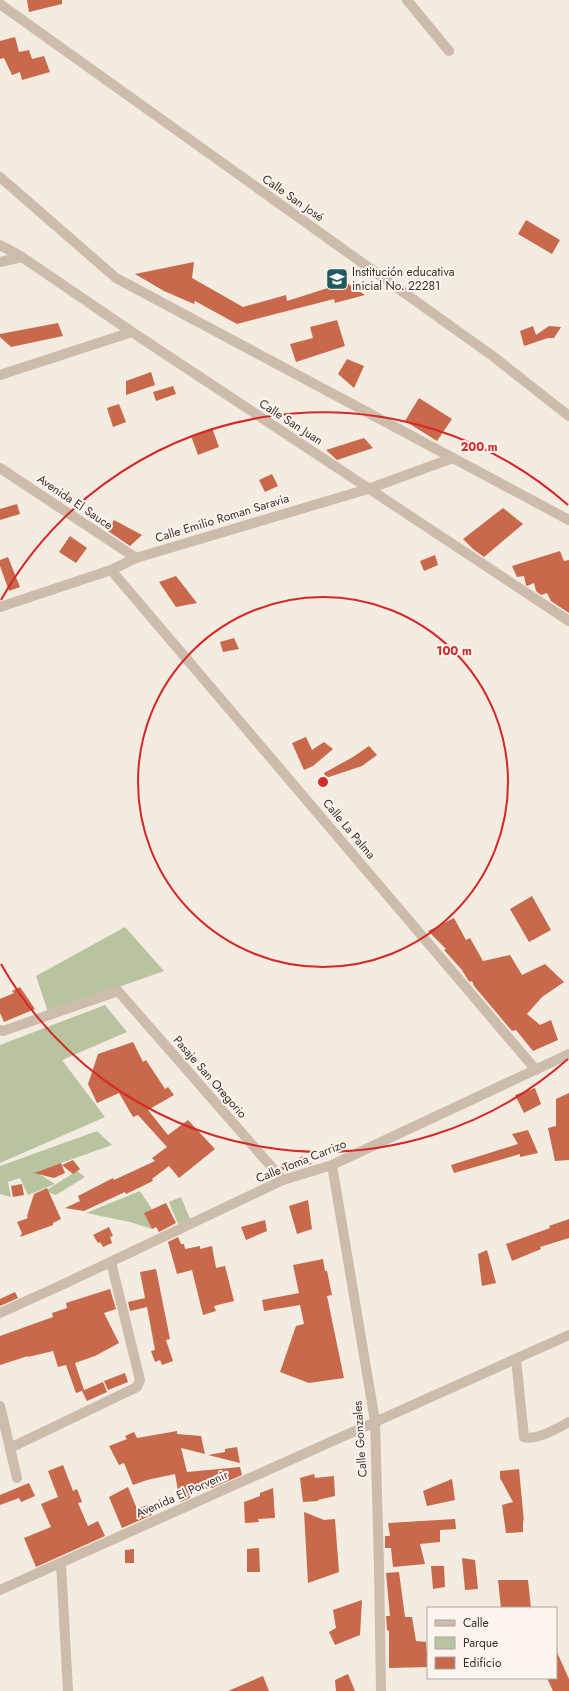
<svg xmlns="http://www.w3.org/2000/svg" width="569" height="1691" font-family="Jost,sans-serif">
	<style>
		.green { fill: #b8c4a0 }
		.building { fill: #c8694b }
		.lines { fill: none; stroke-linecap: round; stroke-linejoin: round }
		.minor { stroke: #cdbbac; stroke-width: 10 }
		.ring { fill: none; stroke: #d62828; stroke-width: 2 }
		.labels { text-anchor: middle; stroke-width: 4; stroke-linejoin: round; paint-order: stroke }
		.street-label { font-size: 12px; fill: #3b302b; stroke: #fbf5ee }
		.poi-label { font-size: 12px; fill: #3b302b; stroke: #fbf5ee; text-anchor: start }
		.centre { fill: #d62828; stroke: #fbf5ee; stroke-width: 2 }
		.ring-label { font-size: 12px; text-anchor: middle; font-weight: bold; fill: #d62828; stroke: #fbf5ee; stroke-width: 4; stroke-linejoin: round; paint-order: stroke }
	</style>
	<rect width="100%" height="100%" fill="#f4ebe1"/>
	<g class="green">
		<path d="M125,927L164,971L48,1012L36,976Z"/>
		<path d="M105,1005L127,1032L62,1060L105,1117L0,1163V1045Z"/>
		<path d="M97,1131L112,1145L36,1172L55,1184L28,1195L20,1178L8,1182L11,1197L0,1194V1166Z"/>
		<path d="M77,1171L85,1177L56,1195L45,1191Z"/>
		<path d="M140,1191L152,1209L145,1214L152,1229L130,1222L86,1213Z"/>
		<path d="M181,1197L190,1219L178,1224L169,1202Z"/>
	</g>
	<g class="building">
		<path d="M27,0H62V4L29,12Z"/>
		<path d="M15,37L19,52L29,50L32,59L44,56L50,72L22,80L20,72L12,75L4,58L0,59V41Z"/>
		<path d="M526,220L560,240L552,254L518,234Z"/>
		<path d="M194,262L192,278L243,307L286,295L287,301L331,287L330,285L347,283L365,295L335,303L334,299L237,324L195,301L194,304L164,291L135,274Z"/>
		<path d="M337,320L345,346L296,362L290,344L313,338L310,327Z"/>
		<path d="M58,323L63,336L11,347L0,337V334Z"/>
		<path d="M533,326L536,335L549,326L561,327L554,338H548L524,346L520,331Z"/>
		<path d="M347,359L364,366L354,388L338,374Z"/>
		<path d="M151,372L155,385L126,395V381Z"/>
		<path d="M173,386L176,394L156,401L153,392Z"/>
		<path d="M419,398L452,419L437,441L405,421Z"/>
		<path d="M119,404L126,422L113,427L107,408Z"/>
		<path d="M212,428L219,447L198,455L191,436Z"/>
		<path d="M364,438L373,448L337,460L326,450Z"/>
		<path d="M272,474L278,486L265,492L259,480Z"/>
		<path d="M17,504L20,514L0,520V509Z"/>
		<path d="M503,508L523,524L484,557L473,549L463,539Z"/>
		<path d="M114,520L142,535L130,546L108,531Z"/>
		<path d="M70,536L87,548L76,563L59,552Z"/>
		<path d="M560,551L564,561L569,560V613L551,601L547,593L541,595L536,591L534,583L527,586L526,585L524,576L517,577L512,566Z"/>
		<path d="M435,555L438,565L424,571L420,561Z"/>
		<path d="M8,557L20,587L9,591L0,566V560Z"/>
		<path d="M176,576L197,603L176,607L159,582Z"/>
		<path d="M234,638L239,649L223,652L220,642Z"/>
		<path d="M306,737L312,750L324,742L333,749L313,766L304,770L292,743Z"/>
		<path d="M369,746L377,755L362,766L326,778L324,773L353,757Z"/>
		<path d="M532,896L551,930L529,942L510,909Z"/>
		<path d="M454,918L466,940L470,938L483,961L510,955L522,975L545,964L564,982L542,997L527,1014L540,1025L551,1020L558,1040L533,1051L516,1030L512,1031L474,986L472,981L470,982L468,980L462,970L444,950L446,949L428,931Z"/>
		<path d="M20,987L35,1009L4,1022L0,1013V999L14,993L12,991Z"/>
		<path d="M133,1042L143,1062L146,1060L165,1089L168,1087L174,1095L148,1110L168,1135L188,1120L215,1149L179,1178L169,1166L152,1179L153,1181L126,1194L125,1192L84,1211L65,1208L80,1201L78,1196L113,1178L114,1180L155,1161L152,1158L167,1147L138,1115L133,1117L119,1093L97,1103L88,1084L98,1054Z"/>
		<path d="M535,1088L541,1104L524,1113L515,1095Z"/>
		<path d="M569,1093V1160L555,1161L548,1128L556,1126V1099Z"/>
		<path d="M528,1130L538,1153L520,1157V1154L454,1173L451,1165L518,1144L512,1134Z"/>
		<path d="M303,1156L312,1164L283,1170L281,1167Z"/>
		<path d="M73,1160L80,1169L73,1174L62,1165Z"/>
		<path d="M61,1163L65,1173L54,1178L34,1173Z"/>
		<path d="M22,1184L24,1195L13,1197L11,1186Z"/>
		<path d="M47,1188L61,1219L53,1223V1225L20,1237L22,1233L17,1222L28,1218L27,1216L34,1194Z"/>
		<path d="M308,1200L312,1229L297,1234L289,1206Z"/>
		<path d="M166,1203L176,1223L159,1232L156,1227L152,1229L144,1213Z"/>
		<path d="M569,1219V1238L540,1247L541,1249L512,1261L506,1244L550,1228L549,1226Z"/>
		<path d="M265,1220L267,1231L246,1240L241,1227Z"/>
		<path d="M109,1227L113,1236L110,1237L112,1243L103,1247L100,1242L98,1243L93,1235Z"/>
		<path d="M178,1237L181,1244H184L185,1249L200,1246V1249L212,1246L216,1268L225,1266L234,1301L214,1306L216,1311L203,1315L192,1270L177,1274L168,1242Z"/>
		<path d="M487,1250L496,1283L482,1286L478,1254Z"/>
		<path d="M323,1259L325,1271H327L332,1295L327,1296L344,1378L309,1383L280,1372L296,1326L304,1324L300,1305L264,1311L262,1300L299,1293L293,1265Z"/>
		<path d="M156,1269L170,1339L166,1340L173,1361L162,1365L160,1360L155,1362L151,1351L155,1350L147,1307L130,1311L128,1302L145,1298L140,1272Z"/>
		<path d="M110,1289L116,1309L104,1313L119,1343L95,1356L75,1363L84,1390L76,1393L66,1365L58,1367L53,1351L28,1357V1356L0,1365V1336L53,1317L52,1313L67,1308L66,1303Z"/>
		<path d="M15,1292L18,1298L0,1306V1299Z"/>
		<path d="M125,1373L128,1382L108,1390L104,1381Z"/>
		<path d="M103,1382L107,1392L87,1401L82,1391Z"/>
		<path d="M177,1431V1434L201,1436L205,1454L181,1448L187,1472L240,1467L242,1475L212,1488L188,1491L190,1498L180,1502L175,1474L147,1480L133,1485L124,1463L119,1465L109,1446L127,1439L125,1436L134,1432L137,1438Z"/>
		<path d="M237,1447L240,1463L208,1455L225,1452V1449Z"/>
		<path d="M63,1465L73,1491L77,1489L82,1502L78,1503L88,1526L98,1521L105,1536L36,1567L24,1538L51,1527L41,1504L58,1497L48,1471Z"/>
		<path d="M519,1469L524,1522L523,1519V1532L506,1533L502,1505L513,1502L500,1478V1471Z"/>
		<path d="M314,1474L315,1478L334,1476L335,1496L318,1500V1501L303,1502L300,1478Z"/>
		<path d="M452,1479L455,1500L427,1506L423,1491Z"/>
		<path d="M29,1483L35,1496L21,1502L19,1498L0,1505V1495Z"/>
		<path d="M128,1487L137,1509L148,1505L152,1515L122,1528L109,1497Z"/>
		<path d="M273,1488L275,1518L258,1519L259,1522L245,1523L244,1502L260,1496V1493Z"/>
		<path d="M304,1512L324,1520L335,1519L339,1572L308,1583Z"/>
		<path d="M455,1519L456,1529L440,1530V1542L420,1544L425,1564L393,1567L391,1548H385V1536H390L388,1523Z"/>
		<path d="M259,1548L260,1572H247V1549Z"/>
		<path d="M134,1549V1563H125V1550Z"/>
		<path d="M462,1558L475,1560L478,1589L465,1590Z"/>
		<path d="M431,1566H444L445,1587L433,1589Z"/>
		<path d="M399,1572L405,1617H412L416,1641L426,1642L428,1667L389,1668V1631L387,1630L386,1616H390L386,1573Z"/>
		<path d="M498,1580H528L531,1608H501Z"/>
		<path d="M362,1600L360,1635L335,1645L329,1632L336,1628L333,1610Z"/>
		<path d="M556,1650L569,1679V1691H553L547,1678H556Z"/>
		<path d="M348,1674L355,1691H336L335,1680Z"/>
		<path d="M263,1676L269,1691H228Z"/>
	</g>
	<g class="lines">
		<g class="minor">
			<path d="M407,0L449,51"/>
			<path d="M0,4L494,357L569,416"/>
			<path d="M0,177L116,278L569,520"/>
			<path d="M0,245L22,257L132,332L569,621"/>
			<path d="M0,262L22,257"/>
			<path d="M0,375L132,332"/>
			<path d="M0,468L136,558"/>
			<path d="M111,570L536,1070"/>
			<path d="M0,607L111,570L136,558L368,489L453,458"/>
			<path d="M0,1030L3,1031L118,991L283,1180"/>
			<path d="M332,1165L375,1421L379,1566L381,1691"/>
			<path d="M0,1313L66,1283L283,1180L332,1165L569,1054"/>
			<path d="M516,1359L524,1437C537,1441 557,1428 569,1422"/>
			<path d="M0,1406L17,1478"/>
			<path d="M10,1448L137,1387L140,1380L111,1262"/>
			<path d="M61,1564L68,1691"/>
			<path d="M0,1590L569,1335"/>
		</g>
	</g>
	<g class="ring">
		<circle cx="323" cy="782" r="185"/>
		<path d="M568 1059A370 370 0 0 1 1 964M1 600A370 370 0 0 1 568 505"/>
	</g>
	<defs>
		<g id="school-square" transform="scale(1.15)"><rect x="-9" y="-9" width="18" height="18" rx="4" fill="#1f5a5e" stroke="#fbf5ee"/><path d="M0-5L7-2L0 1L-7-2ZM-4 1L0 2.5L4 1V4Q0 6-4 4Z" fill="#fff"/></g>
	</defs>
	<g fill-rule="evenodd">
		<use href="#school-square" x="337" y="279"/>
	</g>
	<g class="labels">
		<g class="street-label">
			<text transform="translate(293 198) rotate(35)" y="4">Calle San José</text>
			<text transform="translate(291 422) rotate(33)" y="4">Calle San Juan</text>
			<text transform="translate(75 502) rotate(34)" y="4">Avenida El Sauce</text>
			<text transform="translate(222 518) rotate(-17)" y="4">Calle Emilio Roman Saravia</text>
			<text transform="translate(349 829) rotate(50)" y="4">Calle La Palma</text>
			<text transform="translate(210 1077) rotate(49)" y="4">Pasaje San Oregorio</text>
			<text transform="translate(301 1161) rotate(-22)" y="4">Calle Toma Carrizo</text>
			<text transform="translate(360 1439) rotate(-94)" y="4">Calle Gonzales</text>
			<text transform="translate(182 1494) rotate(-24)" y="4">Avenida El Porvenir</text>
		</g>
		<g class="poi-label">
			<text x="352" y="276">Institución educativa<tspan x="352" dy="14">inicial No. 22281</tspan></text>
		</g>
	</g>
	<circle cx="323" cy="782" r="6" class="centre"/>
	<g class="ring-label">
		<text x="479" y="451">200 m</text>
		<text x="454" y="655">100 m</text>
	</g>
	<rect x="427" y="1607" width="130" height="72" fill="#fbf5ee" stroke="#aea6a0"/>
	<rect x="435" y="1620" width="20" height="6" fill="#cdbbac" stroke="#aea6a0"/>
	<text x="463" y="1627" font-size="12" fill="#3b302b">Calle</text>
	<rect x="435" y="1637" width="20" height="12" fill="#b8c4a0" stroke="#aea6a0"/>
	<text x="463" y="1647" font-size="12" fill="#3b302b">Parque</text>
	<rect x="435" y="1657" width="20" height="12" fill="#c8694b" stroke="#aea6a0"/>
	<text x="463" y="1667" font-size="12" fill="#3b302b">Edificio</text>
</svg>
